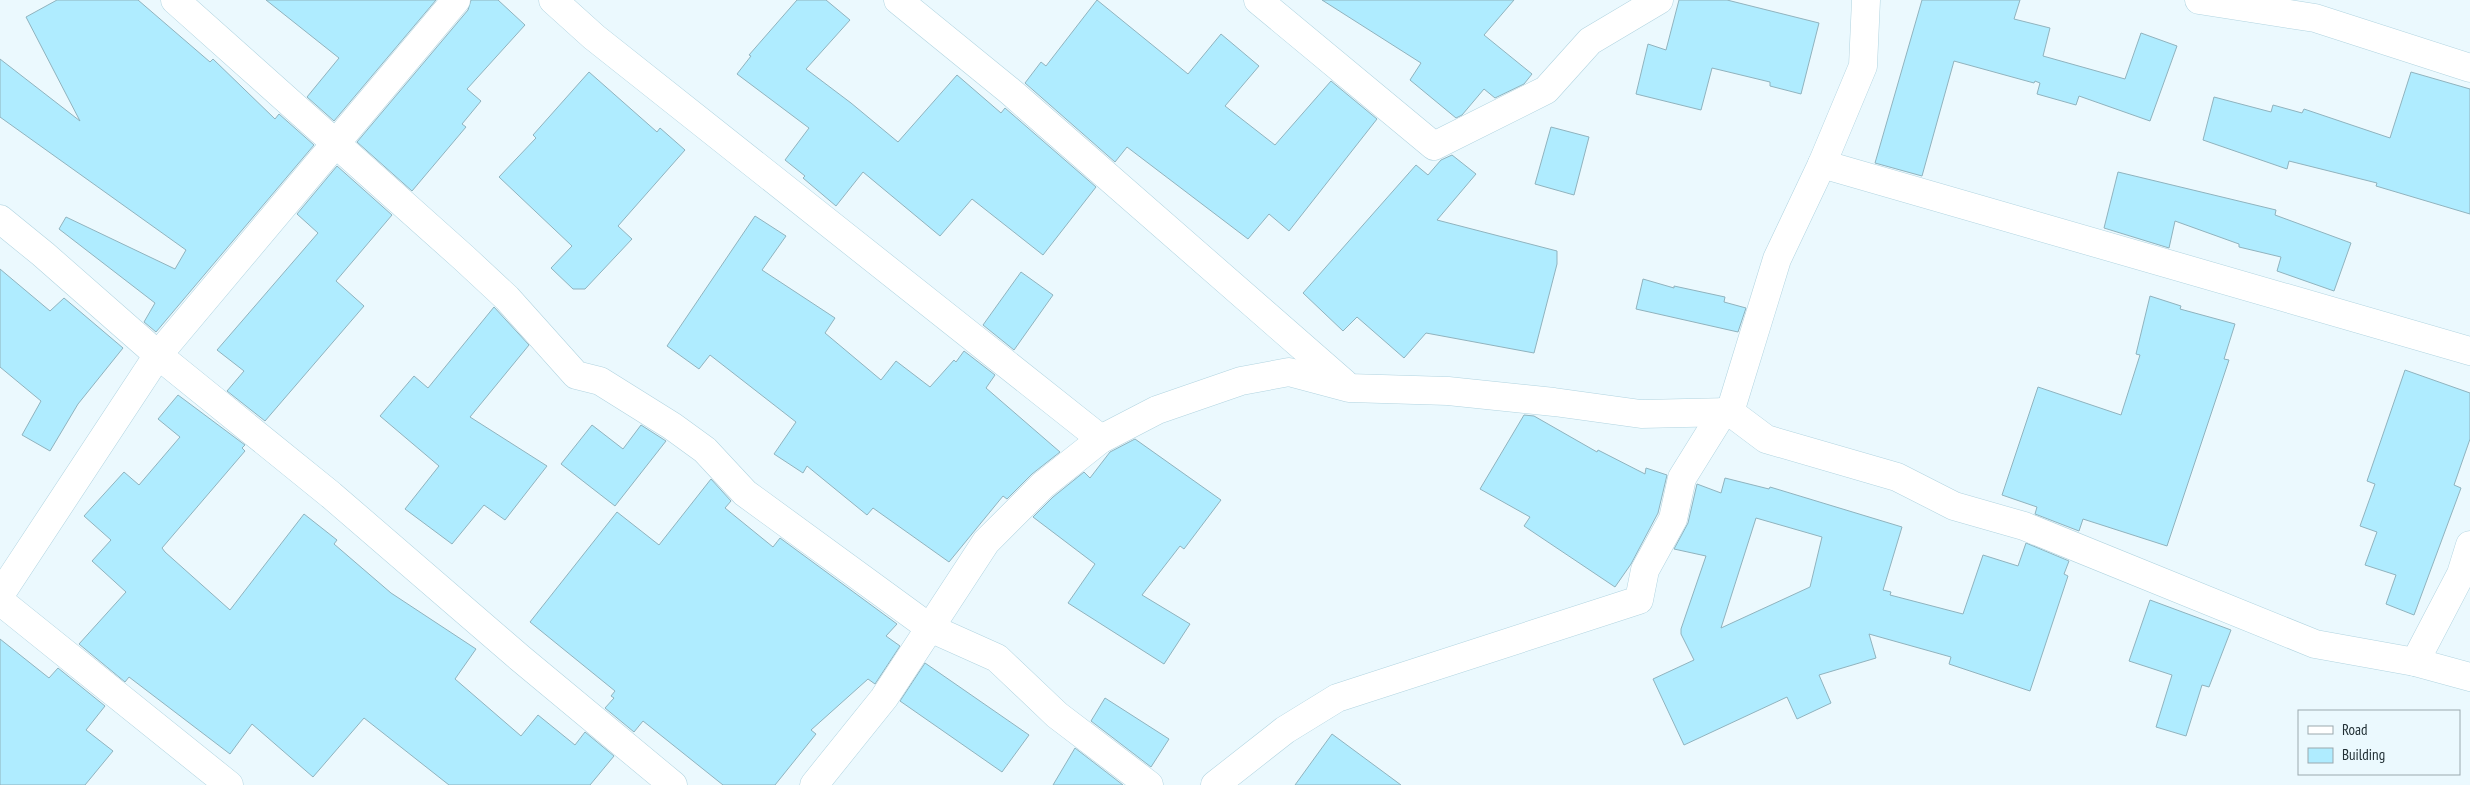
<svg xmlns="http://www.w3.org/2000/svg" width="2470" height="785" font-family="'PT Sans Narrow',sans-serif">
	<style>
		.building { fill: #afecff; stroke: #90b3be; fill-rule: evenodd }
		.lines { fill: none; stroke-linecap: round; stroke-linejoin: round }
		.street-casing { stroke: #b1d4e0; stroke-width: 29 }
		.street { stroke: #fff; stroke-width: 28 }
	</style>
	<rect width="100%" height="100%" fill="#ebf9fe"/>
	<g class="building">
		<path d="M57,0H138L210,62L213,59L275,119L279,114L314,145L156,332L144,322L155,303L59,229L66,217L175,269L186,250L0,117V59L80,121L26,17Z"/>
		<path d="M266,0H436L334,121L307,97L339,58Z"/>
		<path d="M471,0H498L525,25L467,89L481,101L462,124L466,127L412,191L357,142L468,10Z"/>
		<path d="M797,0H826L850,20L806,69L851,103L898,142L957,75L1001,113L1005,108L1096,187L1043,255L972,199L940,236L863,172L836,206L803,178L805,176L785,160L809,128L737,74L751,56L749,55Z"/>
		<path d="M1097,0L1188,74L1221,34L1259,66L1225,106L1275,145L1331,81L1377,119L1289,231L1269,214L1248,239L1127,147L1115,162L1025,83L1041,62L1046,66Z"/>
		<path d="M1322,0H1514L1484,35L1532,74L1524,84L1495,98L1484,89L1462,115L1456,118L1410,80L1421,63Z"/>
		<path d="M1679,0H1727L1819,23L1801,94L1770,86V82L1712,68L1701,110L1636,94L1648,44L1666,50Z"/>
		<path d="M1922,0H2020L2014,19L2050,28L2043,56L2125,79L2141,33L2177,46L2150,121L2079,96L2076,105L2037,94L2040,83L2035,81L2034,83L1954,61L1922,176L1875,163Z"/>
		<path d="M589,72L657,132L660,128L685,150L618,226L632,239L585,289H573L551,268L572,246L499,177L536,138L533,135Z"/>
		<path d="M2411,72L2470,89V214L2376,186L2377,183L2289,161L2287,169L2203,140L2214,97L2271,112L2273,105L2302,113L2304,109L2390,138Z"/>
		<path d="M1551,127L1589,137L1574,195L1535,184Z"/>
		<path d="M1452,155L1476,174L1437,220L1557,251V264L1534,353L1426,333L1404,358L1357,317L1343,331L1303,293L1416,165L1428,175L1441,160Z"/>
		<path d="M337,166L392,215L336,281L364,306L265,421L227,391L244,371L217,350L318,233L297,214Z"/>
		<path d="M2118,172L2276,210L2275,215L2351,243L2334,291L2277,271L2281,257L2239,247V244L2175,221L2169,248L2104,228Z"/>
		<path d="M755,216L786,236L762,270L835,318L825,333L881,380L896,361L930,387L954,360L956,362L964,351L995,375L986,388L1060,452L1032,474L1007,499L1003,496L949,562L873,508L867,515L807,466L803,473L774,454L796,422L710,355L699,369L667,346Z"/>
		<path d="M0,269L50,311L64,298L123,348L78,404L50,451L22,435L41,401L0,367Z"/>
		<path d="M1021,272L1053,295L1014,350L983,325Z"/>
		<path d="M1643,279L1674,288V286L1725,297L1724,302L1746,308L1738,332L1636,309Z"/>
		<path d="M2150,296L2181,306L2180,309L2235,324L2224,359L2229,360L2167,546L2083,519L2079,531L2035,514L2037,507L2002,495L2038,387L2121,415L2140,355L2136,354Z"/>
		<path d="M494,307L529,345L470,417L547,466L505,520L484,505L452,544L405,509L439,466L380,416L414,376L428,388Z"/>
		<path d="M2405,370L2470,393V439L2454,485L2461,488L2414,615L2386,604L2396,575L2365,565L2377,532L2360,526L2375,484L2367,481Z"/>
		<path d="M178,395L245,445L242,448L245,451L162,548L165,552L230,610L304,514L337,540L334,544L391,593L476,649L455,679L521,736L538,715L575,745L585,732L614,756L590,785H449L364,718L313,777L252,724L230,754L129,677L125,682L79,644L126,592L92,561L111,540L84,516L124,472L139,485L180,437L158,419Z"/>
		<path d="M1524,415L1534,416L1597,452L1598,450L1645,474L1646,468L1667,475L1658,513L1631,564L1615,587L1524,526L1530,517L1480,489Z"/>
		<path d="M592,425L623,449L641,425L666,441L615,506L561,464Z"/>
		<path d="M1135,439L1221,500L1184,549L1180,546L1142,595L1190,624L1164,664L1068,603L1095,564L1033,517L1053,497L1084,472L1090,478L1110,452Z"/>
		<path d="M1725,478L1769,489L1770,487L1902,527L1883,590L1891,592L1890,595L1963,614L1983,555L2018,566L2026,543L2069,561L2064,574L2068,576L2030,691L1949,664L1951,657L1869,634L1876,658L1819,675L1831,703L1797,719L1787,697L1684,745L1653,679L1694,660L1681,634V629L1706,556L1674,549L1688,523L1697,484L1721,493ZM1756,518L1822,537L1810,587L1721,628Z"/>
		<path d="M711,479L731,501L725,508L773,547L780,538L897,624L886,636L900,646L875,684L868,679L811,730L816,734L775,785H723L643,721L634,732L605,708L614,698L611,696L615,691L530,622L617,512L659,545Z"/>
		<path d="M2150,600L2231,630L2209,687L2202,685L2186,736L2156,727L2172,675L2129,661Z"/>
		<path d="M0,639L49,678L58,668L105,706L86,730L113,751L85,785H0Z"/>
		<path d="M925,663L1029,735L1002,772L900,701Z"/>
		<path d="M1105,698L1169,739L1151,767L1091,721Z"/>
		<path d="M1332,734L1401,785H1295Z"/>
		<path d="M1075,748L1123,785H1053Z"/>
	</g>
	<g class="lines">
		<g class="street-casing">
			<g id="street">
				<path d="M175,0L464,258L507,298L576,375L600,381L672,426L705,450L745,493L930,628L997,658L1057,715L1149,785"/>
				<path d="M553,0L594,37L1101,439"/>
				<path d="M898,0L1011,92L1344,383"/>
				<path d="M1258,0L1434,146L1546,90L1590,41L1659,0"/>
				<path d="M2199,0L2315,18L2470,68"/>
				<path d="M1822,164L2470,351"/>
				<path d="M0,219L43,254L158,355L331,495L520,658L673,785"/>
				<path d="M1730,412L1777,259L1822,164L1863,66L1866,0"/>
				<path d="M0,595L158,355L456,0"/>
				<path d="M0,601L229,785"/>
				<path d="M2415,662L2470,677"/>
				<path d="M814,785L884,698L986,542L1043,485L1101,439L1157,410L1241,381L1289,372L1349,388L1448,391L1554,402L1641,414L1730,412L1766,439L1897,477L1954,506L2024,526L2315,644L2415,662L2461,574L2470,545"/>
				<path d="M1215,785L1285,730L1337,698L1639,600L1645,570L1673,519L1682,478L1723,412"/>
			</g>
		</g>
		<use href="#street" class="street"/>
	</g>
	<rect x="2298" y="710" width="162" height="65" fill="#ebf9fe" stroke="#9ba9ae"/>
	<rect x="2308" y="726" width="25" height="8" fill="#ffffff" stroke="#9ba9ae"/>
	<text x="2342" y="735" font-size="15" fill="#223035">Road</text>
	<rect x="2308" y="748" width="25" height="15" fill="#afecff" stroke="#9ba9ae"/>
	<text x="2342" y="760" font-size="15" fill="#223035">Building</text>
</svg>
